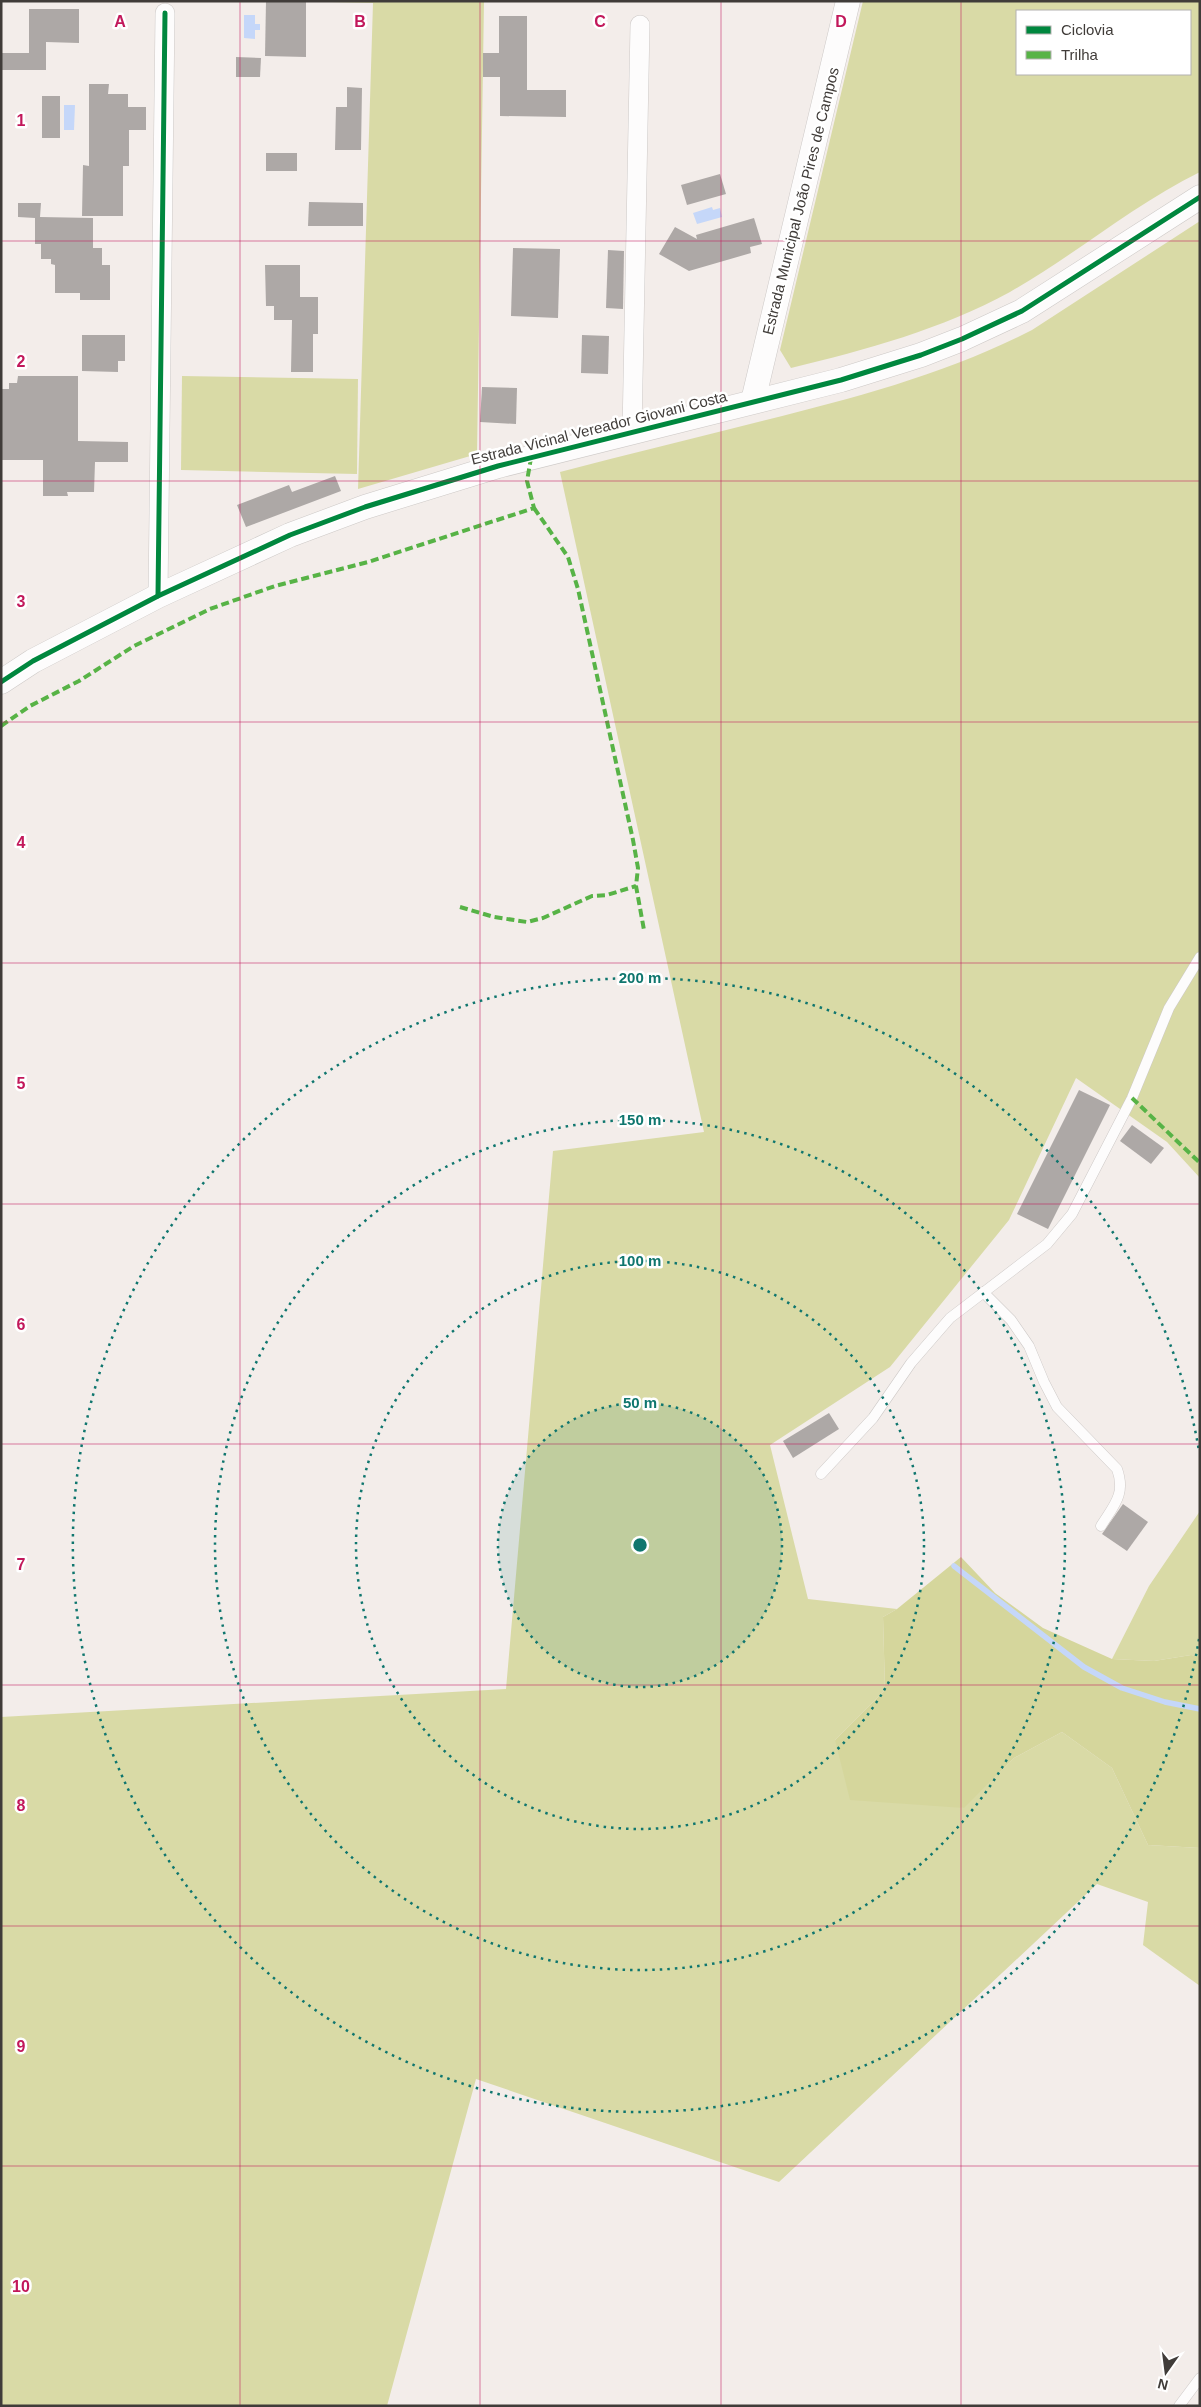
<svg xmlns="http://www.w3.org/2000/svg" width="1201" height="2407" font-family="Arial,sans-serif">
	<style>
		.green { fill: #d9daa6; fill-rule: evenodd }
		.forest { fill: #d5d69c }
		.water { fill: #c5d7f9 }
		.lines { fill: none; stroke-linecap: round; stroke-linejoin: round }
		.stream { stroke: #c5d7f9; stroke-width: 5.5 }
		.building { fill: #ada8a6 }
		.service-casing { stroke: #cdc9c7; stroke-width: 11 }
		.minor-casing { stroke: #cdc9c7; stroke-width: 20 }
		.tertiary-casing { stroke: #cdc9c7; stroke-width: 25 }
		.service { stroke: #fdfcfc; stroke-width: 10 }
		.minor { stroke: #fdfcfc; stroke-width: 19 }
		.tertiary { stroke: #fdfcfc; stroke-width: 24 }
		.quiet { stroke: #57b346; stroke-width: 4; stroke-dasharray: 8 4; stroke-linecap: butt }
		.cycleway-casing { stroke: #fff; stroke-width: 8 }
		.cycleway { stroke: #00873e; stroke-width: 5 }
		.grid { fill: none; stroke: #c2185b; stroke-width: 1; stroke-opacity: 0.55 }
		.ring { fill: none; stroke: #0f766e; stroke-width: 2.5; stroke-dasharray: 2.5 5 }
		.labels { text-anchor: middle; stroke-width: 5; stroke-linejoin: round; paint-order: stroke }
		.street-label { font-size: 15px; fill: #403c39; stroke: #fff }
		.grid-label { font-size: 16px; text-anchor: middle; font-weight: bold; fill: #c2185b; stroke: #fff; stroke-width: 5; stroke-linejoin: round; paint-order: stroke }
		.centre { fill: #0f766e; stroke: #fff; stroke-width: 2.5 }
		.ring-label { font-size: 15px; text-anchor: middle; font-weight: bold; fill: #0f766e; stroke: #fff; stroke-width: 5; stroke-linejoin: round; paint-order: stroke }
	</style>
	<rect width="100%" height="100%" fill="#f3edea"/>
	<g class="green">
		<path d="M288,1H484L477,454L358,489L373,3Z"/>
		<path d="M863,1H1200V172C1133,205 1075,255 1010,292C942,329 866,350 791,368L780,350ZM1190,11V74H1017V11Z"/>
		<path d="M1200,221V1178L1167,1142L1076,1078L1009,1220L890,1367L770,1445L808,1599L897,1609L883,1617L885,1690L835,1740L963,1808L1014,1758L1062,1732L1112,1768L1148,1845L1200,1848V1986L1143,1945L1148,1902L1097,1884L779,2182L476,2079L387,2406H1V1717L506,1689L553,1151L704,1132L560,472C629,454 698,437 766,420C858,397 948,373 1032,330Z"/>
		<path d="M182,376L358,379L357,474L181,470Z"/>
		<path d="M1200,1511V1656L1191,1655L1154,1661L1112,1659L1149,1586Z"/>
	</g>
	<path class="forest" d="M961,1557L995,1593L1043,1628L1112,1659L1154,1661L1191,1655L1200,1656V1848L1148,1845L1112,1768L1062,1732L1014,1758L964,1808L850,1800L835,1740L885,1690L883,1617L897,1609Z"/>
	<g class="water">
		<path d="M244,15H255V24H260V30H255V39L244,38Z"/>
		<path d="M64,105H75L74,130H64Z"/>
		<path d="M712,207L713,210L720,208L722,217L697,224L693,213Z"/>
	</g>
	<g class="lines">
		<path class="stream" d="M954,1566L1084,1667L1122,1688L1165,1702L1200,1709"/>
	</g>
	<g class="building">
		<path d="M266,1L306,2V57L265,56Z"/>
		<path d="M29,9H79V43L46,42V70H1V53H29Z"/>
		<path d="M499,16H527V90H566V117L500,116V77H483V53H499Z"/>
		<path d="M236,57L261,58L260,77H236Z"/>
		<path d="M89,84H109L108,94H128V107H146V130H129V166H123V216H82L83,165L89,166Z"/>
		<path d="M347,87L362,88L361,150H335L336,107H347Z"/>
		<rect x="42" y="96" width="18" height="42"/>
		<rect x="266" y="153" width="31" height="18"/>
		<path d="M720,174L726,194L687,205L681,185Z"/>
		<path d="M309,202L363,203V226H308Z"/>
		<path d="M18,203H41L40,217L93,218V248H102V265H110V300H80V293H55V265L51,264V259H41V244H35V218L18,217Z"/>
		<path d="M754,218L762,244L750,247L751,253L689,271L659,254L675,227L697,239L696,235Z"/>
		<path d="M513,248L560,249L558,318L511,316Z"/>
		<path d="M608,250L624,251L623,309L606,308Z"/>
		<path d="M265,265H300V297H318V334H313V372H291L292,320H274V306H266Z"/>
		<path d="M82,335H125V361H118V372L82,371Z"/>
		<path d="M582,335L609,336L608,374L581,373Z"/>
		<path d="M18,376H78V441L128,442V462H95L94,492H67L68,496H43V460H1V389H9V383H17Z"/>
		<path d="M482,387L517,388L516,424L480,422Z"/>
		<path d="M335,476L341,491L246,527L237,505L289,485L292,492Z"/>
		<path d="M1079,1090L1110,1105L1048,1229L1017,1214Z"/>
		<path d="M1132,1125L1164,1148L1151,1164L1120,1141Z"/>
		<path d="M829,1413L839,1429L793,1458L783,1441Z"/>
		<path d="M1123,1504L1148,1522L1127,1551L1102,1534Z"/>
	</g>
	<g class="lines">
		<g class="service-casing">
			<g id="service">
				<path d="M983,1292L1011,1320L1029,1346L1044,1382L1057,1407L1117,1469C1126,1494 1114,1505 1101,1526"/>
				<path d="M821,1474L873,1418L911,1363L950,1318L1047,1244L1072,1214L1132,1098L1169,1008L1200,957"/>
				<path d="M1179,2406L1200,2378"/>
			</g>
		</g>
		<g class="minor-casing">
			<g id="minor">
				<path d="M632,432L640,25"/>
				<path d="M158,596L165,13"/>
			</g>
		</g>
		<g class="tertiary-casing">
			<g id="tertiary">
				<path d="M753,401L848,1"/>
				<path d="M1,682L33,661L158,596L290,535L365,507L498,466L841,380L921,355L962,339L1022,311L1200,197"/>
			</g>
		</g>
		<use href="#service" class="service"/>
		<use href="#minor" class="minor"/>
		<use href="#tertiary" class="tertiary"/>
		<g class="quiet">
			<path d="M534,508L568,557L578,589L633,840L638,868L636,886L644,930"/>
			<path d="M1,726L30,706L79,681L134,646L210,609L275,586L368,562L534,508L527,481L531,458"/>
			<path d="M460,907L494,917L527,922L543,918L592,896L607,895L636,886"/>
			<path d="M1132,1098L1200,1163"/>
		</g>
		<g class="cycleway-casing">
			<g id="cycleway">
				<path d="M158,596L165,13"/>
				<path d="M1,682L33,661L158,596L290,535L365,507L498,466L841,380L921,355L962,339L1022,311L1200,197"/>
			</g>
		</g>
		<use href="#cycleway" class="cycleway"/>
	</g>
	<path class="grid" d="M240,1V2406M480,1V2406M721,1V2406M961,1V2406M1,241H1200M1,481H1200M1,722H1200M1,963H1200M1,1204H1200M1,1444H1200M1,1685H1200M1,1926H1200M1,2166H1200"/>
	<circle cx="640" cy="1545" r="142" fill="#0f766e" fill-opacity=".12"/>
	<g class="ring">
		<circle cx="640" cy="1545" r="142"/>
		<circle cx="640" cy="1545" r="284"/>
		<circle cx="640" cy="1545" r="425"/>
		<path d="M1199 1639A567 567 0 1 1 1199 1451"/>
	</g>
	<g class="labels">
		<g class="street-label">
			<text transform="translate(801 201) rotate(-76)" y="5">Estrada Municipal João Pires de Campos</text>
			<text transform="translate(599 428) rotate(-14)" y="5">Estrada Vicinal Vereador Giovani Costa</text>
		</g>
	</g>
	<g class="grid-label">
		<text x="120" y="27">A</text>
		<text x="360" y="27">B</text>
		<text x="600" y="27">C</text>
		<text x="841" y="27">D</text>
		<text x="21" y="126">1</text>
		<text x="21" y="367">2</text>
		<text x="21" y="607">3</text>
		<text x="21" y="848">4</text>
		<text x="21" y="1089">5</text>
		<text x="21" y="1330">6</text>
		<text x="21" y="1570">7</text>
		<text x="21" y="1811">8</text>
		<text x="21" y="2052">9</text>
		<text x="21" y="2292">10</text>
	</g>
	<circle cx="640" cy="1545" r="8" class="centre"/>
	<g class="ring-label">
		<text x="640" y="983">200 m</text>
		<text x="640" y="1125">150 m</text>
		<text x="640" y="1266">100 m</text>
		<text x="640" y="1408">50 m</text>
	</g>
	<rect width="1201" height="2407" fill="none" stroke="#403c39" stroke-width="5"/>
	<rect x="1016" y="10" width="175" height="65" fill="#ffffff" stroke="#b3b1b0"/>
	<rect x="1026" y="26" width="25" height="8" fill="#00873e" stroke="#b3b1b0"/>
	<text x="1061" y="35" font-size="15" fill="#403c39">Ciclovia</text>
	<rect x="1026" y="51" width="25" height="8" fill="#57b346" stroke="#b3b1b0"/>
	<text x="1061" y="60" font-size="15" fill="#403c39">Trilha</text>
	<g transform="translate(1166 2372) rotate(194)" stroke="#ffffff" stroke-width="4" paint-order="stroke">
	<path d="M0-4L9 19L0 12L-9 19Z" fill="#403c39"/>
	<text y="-8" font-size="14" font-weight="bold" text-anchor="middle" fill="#403c39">N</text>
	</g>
</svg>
